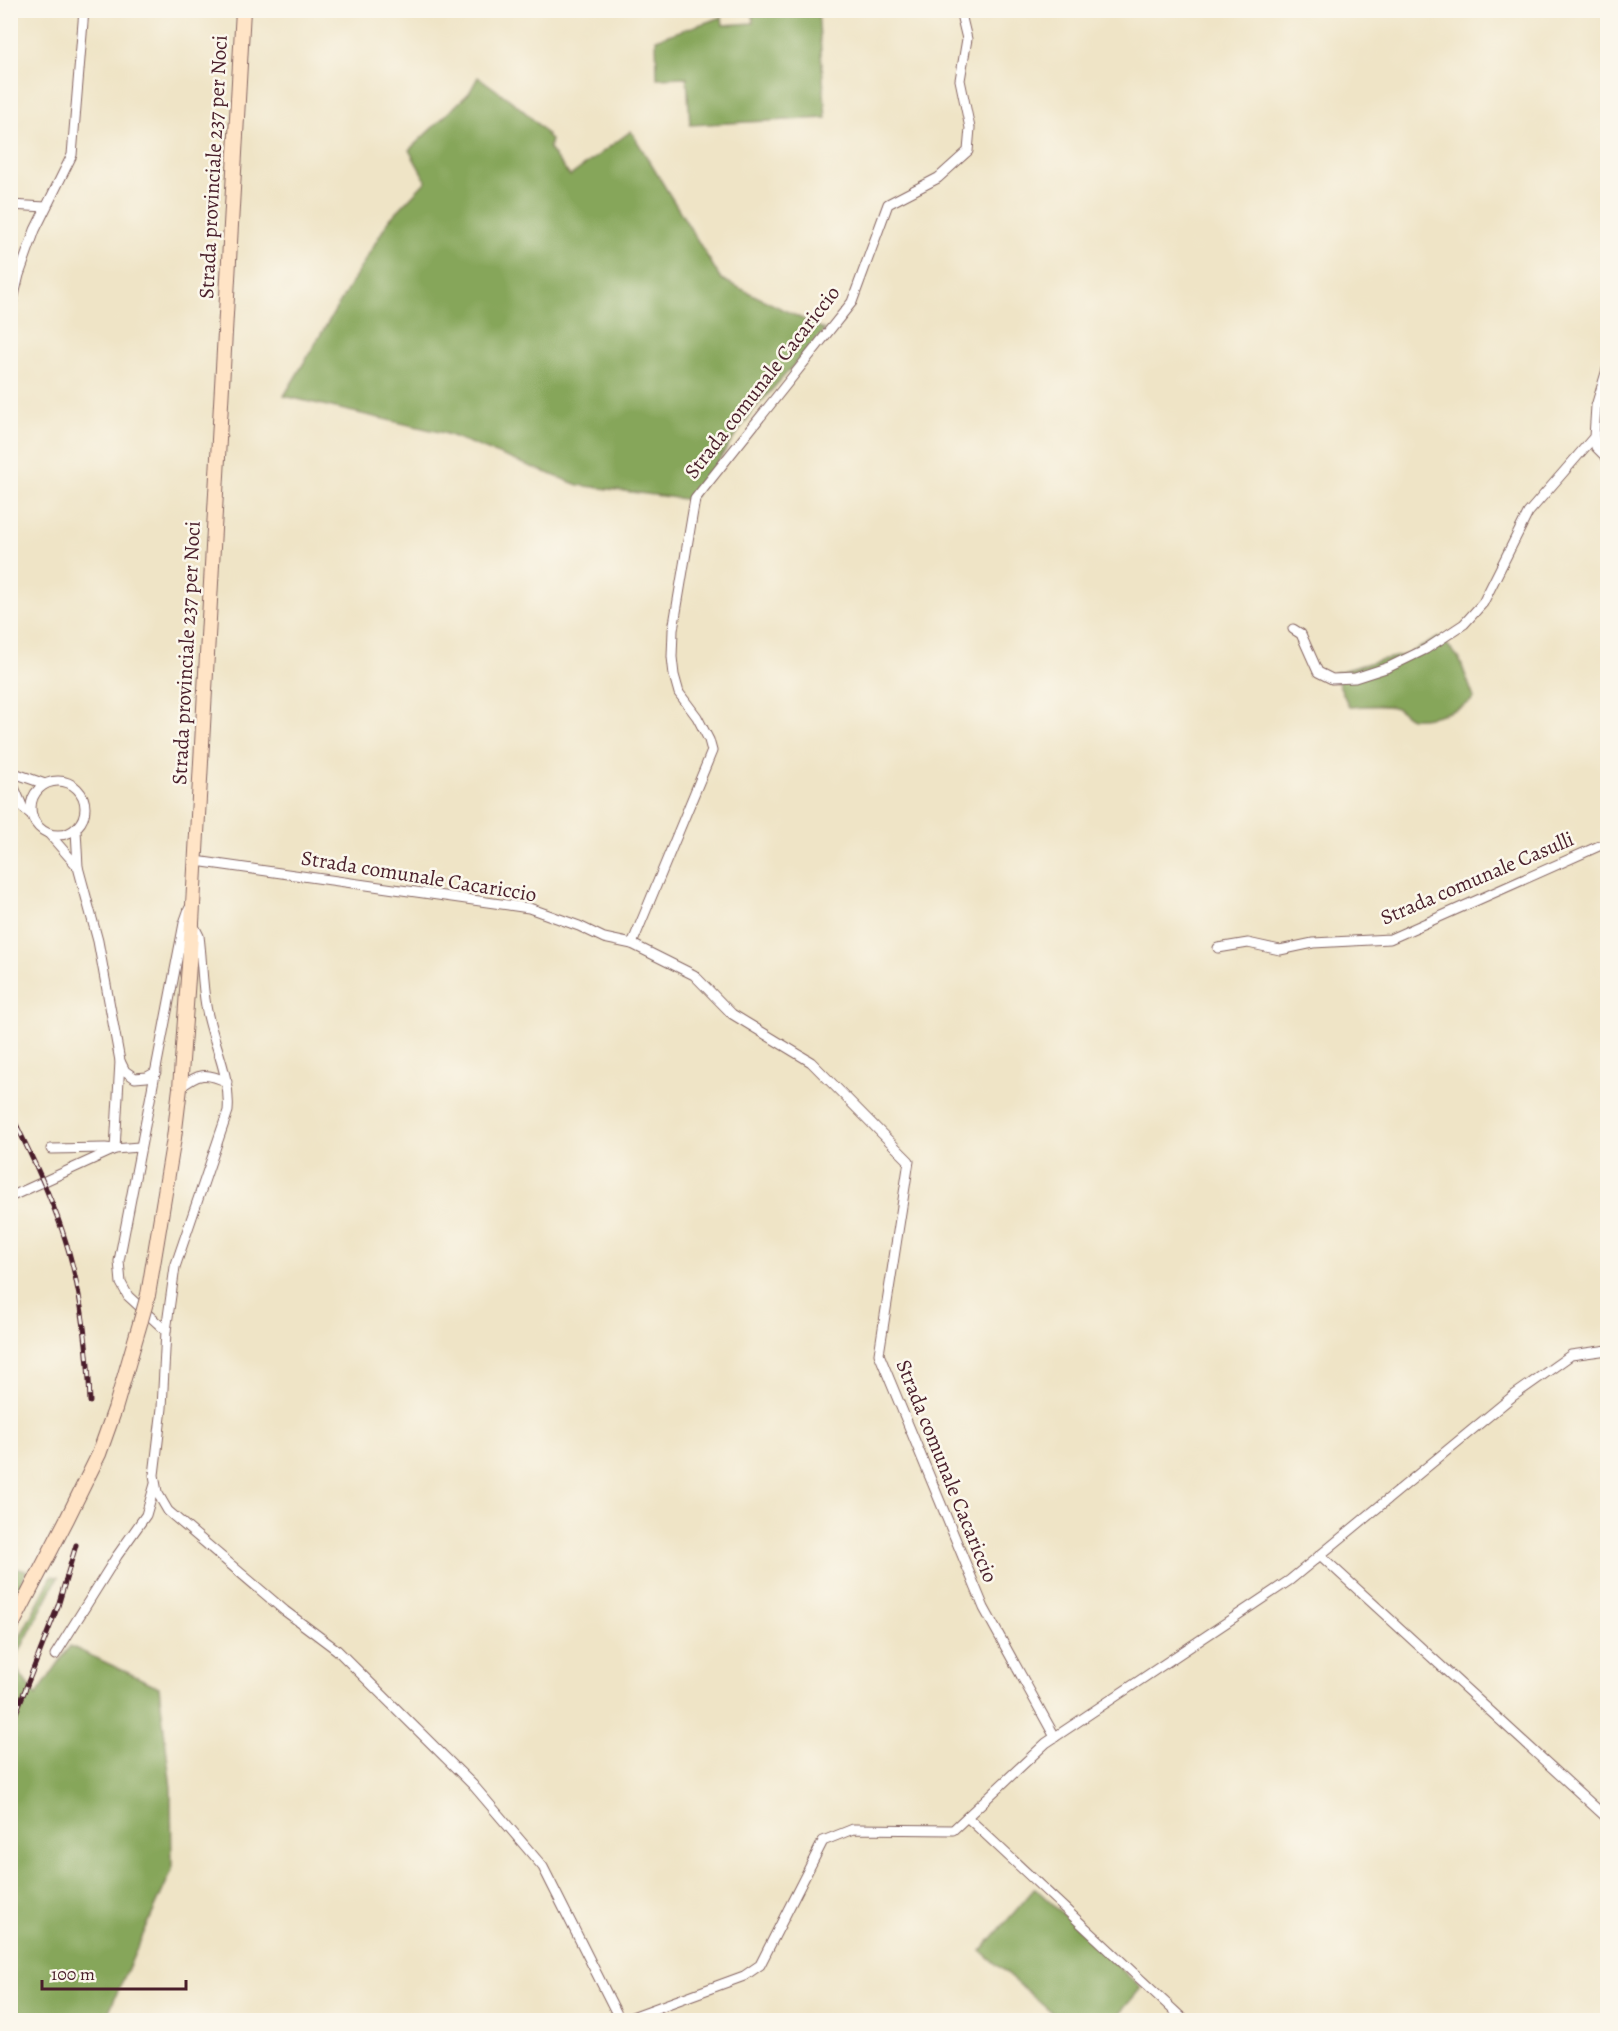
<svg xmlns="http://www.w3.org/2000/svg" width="1618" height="2031" font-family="Alegreya,serif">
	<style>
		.forest { fill: #86a65a; stroke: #686242; stroke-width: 1.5 }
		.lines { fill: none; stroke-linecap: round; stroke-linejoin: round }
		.minor-casing { stroke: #846461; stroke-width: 11 }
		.secondary-casing { stroke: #846461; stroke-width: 16 }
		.minor { stroke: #fff; stroke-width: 9 }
		.secondary { stroke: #ffe4c6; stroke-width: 14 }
		.rail-casing { stroke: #4a1f2b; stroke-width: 5 }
		.rail { stroke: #fbf7ec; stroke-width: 3; stroke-dasharray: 9; stroke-linecap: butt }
		.secondary-bridge-casing { stroke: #846461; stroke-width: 16; stroke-linecap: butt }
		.secondary-bridge { stroke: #ffe4c6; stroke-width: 14 }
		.labels { text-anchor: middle; stroke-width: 5; stroke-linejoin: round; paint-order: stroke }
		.street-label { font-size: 21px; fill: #4a1f2b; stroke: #fbf7ec }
	</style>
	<rect width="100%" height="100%" fill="#fbf7ec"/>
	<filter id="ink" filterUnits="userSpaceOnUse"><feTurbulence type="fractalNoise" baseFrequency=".0167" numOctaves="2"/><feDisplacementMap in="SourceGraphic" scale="12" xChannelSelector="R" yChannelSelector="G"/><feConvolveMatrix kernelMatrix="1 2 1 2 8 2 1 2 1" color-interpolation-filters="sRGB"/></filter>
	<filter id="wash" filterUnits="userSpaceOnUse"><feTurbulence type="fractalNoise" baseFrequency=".008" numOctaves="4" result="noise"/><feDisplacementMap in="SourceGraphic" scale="24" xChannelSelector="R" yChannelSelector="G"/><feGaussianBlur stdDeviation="1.35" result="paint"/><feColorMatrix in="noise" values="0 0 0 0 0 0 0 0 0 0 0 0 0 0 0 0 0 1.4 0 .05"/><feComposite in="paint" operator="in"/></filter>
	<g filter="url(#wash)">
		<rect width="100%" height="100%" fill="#efe4c6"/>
		<g class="forest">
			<path d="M753,11H818L826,118L690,125L687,77L657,78L656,39L722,17L723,25L753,23Z"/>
			<path d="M478,77C505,96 531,113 551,140L549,149L570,176L631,131L721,279L825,330L752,412L691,500L578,485L444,433L284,396L389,220L426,181L409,150L469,93Z"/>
			<path d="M1440,637L1459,658L1474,698C1464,710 1427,720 1412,718C1406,717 1402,710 1396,708C1382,703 1363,707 1349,707L1334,673L1380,660L1406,655Z"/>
			<path d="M11,1567L27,1571L11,1603L10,1567Z"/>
			<path d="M52,1576L58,1577L13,1664L36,1696L70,1646L159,1687L171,1788L172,1870L105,2020H11V1654Z"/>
			<path d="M1035,1888L1141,1988L1114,2020H1060L981,1951Z"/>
		</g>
	</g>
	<g filter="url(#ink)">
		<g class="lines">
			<g class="minor-casing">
				<g id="minor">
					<path d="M10,205L46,207"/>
					<path d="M10,312L19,275L35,230L72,155L84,10"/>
					<path d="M1594,437L1596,447L1608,459"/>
					<path d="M1293,629L1301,634L1318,672L1332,679L1355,678L1389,667L1426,649L1464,624L1483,603L1528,513L1594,437L1596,406L1608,366"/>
					<path d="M10,770L14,773L45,784"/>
					<path d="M10,778L23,808L32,815"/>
					<circle cx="58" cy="808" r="27"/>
					<path d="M50,835L78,867"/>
					<path d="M196,861L529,908L579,926L604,938L632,944L694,975L732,1014L811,1062L909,1161L879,1354L984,1608L1055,1737"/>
					<path d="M194,926L199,936C202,959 202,983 206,1006C212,1042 231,1074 228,1111L175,1267L166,1331L162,1408L154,1475L157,1492L168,1511L285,1611L337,1650L473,1785L543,1867L620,2020"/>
					<path d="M632,944L712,751L709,740L697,717L679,693L674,675L672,657L673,630L695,499L852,302L888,204L938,178L968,151L970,128L960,80L967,39L960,10"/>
					<path d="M1218,948L1248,943L1280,950L1313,943L1390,939L1608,842"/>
					<path d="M120,1061L125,1071L135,1078L147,1077L156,1072"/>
					<path d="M180,1088C198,1073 206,1072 227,1082"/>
					<path d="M51,1149L105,1148L115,1149L120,1061L98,941L78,867L76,830"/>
					<path d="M10,1197L115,1149L139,1147"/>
					<path d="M166,1331L128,1296L121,1283L119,1261L184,923L189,909"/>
					<path d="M1320,1555L1608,1819"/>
					<path d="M55,1655L117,1556L146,1515L155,1484"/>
					<path d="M967,1817L1184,2020"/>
					<path d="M624,2020L744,1976L760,1965L823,1841L853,1829L953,1830L1046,1743L1290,1580L1513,1396L1571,1355L1608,1350"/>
				</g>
			</g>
			<g class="secondary-casing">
				<g id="secondary">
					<path d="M148,1295L174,1138L180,1088L192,923L243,10"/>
					<path d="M10,1629L67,1519L99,1454L115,1409L141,1320"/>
				</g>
			</g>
			<use href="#minor" class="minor"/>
			<use href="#secondary" class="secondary"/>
			<g class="rail-casing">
				<g id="rail">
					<path d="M10,1112C29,1151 48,1189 62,1230C81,1285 88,1344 90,1402"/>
					<path d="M10,1728L58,1606L76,1545"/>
				</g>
			</g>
			<use href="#rail" class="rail"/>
			<g class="secondary-bridge-casing">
				<path id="secondary-bridge" d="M141,1320L148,1295"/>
			</g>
			<use href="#secondary-bridge" class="secondary-bridge"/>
		</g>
	</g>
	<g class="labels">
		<g class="street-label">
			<text transform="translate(213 167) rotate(-87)" y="7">Strada provinciale 237 per Noci</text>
			<text transform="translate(762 382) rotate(-52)" y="7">Strada comunale Cacariccio</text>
			<text transform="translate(186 653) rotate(-87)" y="7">Strada provinciale 237 per Noci</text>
			<text transform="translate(419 876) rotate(9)" y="7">Strada comunale Cacariccio</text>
			<text transform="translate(1477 878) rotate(-23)" y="7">Strada comunale Casulli</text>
			<text transform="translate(947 1471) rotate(68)" y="7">Strada comunale Cacariccio</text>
		</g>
	</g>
	<rect width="1618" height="2031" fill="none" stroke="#fbf7ec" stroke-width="36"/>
	<path d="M42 1980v9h144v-9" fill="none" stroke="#4a1f2b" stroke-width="3"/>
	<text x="51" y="1980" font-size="18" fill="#4a1f2b" stroke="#fbf7ec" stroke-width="4.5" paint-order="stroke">100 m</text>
</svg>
